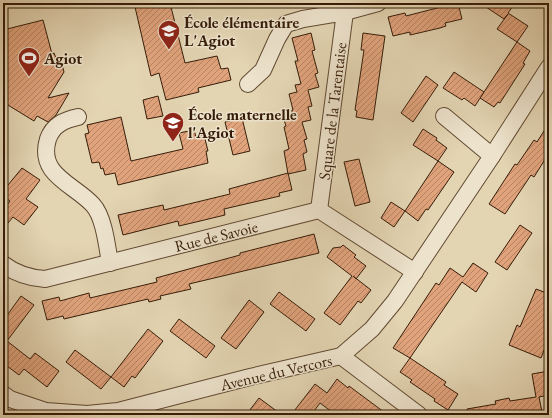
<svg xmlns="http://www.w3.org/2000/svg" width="552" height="418" font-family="'EB Garamond',serif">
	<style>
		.building { fill: url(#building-hatch); stroke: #361c08 }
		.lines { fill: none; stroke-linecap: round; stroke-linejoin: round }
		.minor-casing { stroke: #614a32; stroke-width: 18 }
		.minor { stroke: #ede3cd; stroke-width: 16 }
		.labels { text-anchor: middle; stroke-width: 3; stroke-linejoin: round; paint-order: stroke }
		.poi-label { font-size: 16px; font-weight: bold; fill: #361c08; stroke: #ede3cd; text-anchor: start }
		.street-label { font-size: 16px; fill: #361c08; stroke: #ede3cd }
	</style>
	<defs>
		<pattern id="building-hatch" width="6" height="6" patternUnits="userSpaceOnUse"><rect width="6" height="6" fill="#e0a37c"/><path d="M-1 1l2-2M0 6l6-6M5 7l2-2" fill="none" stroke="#b68464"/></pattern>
	</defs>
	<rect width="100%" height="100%" fill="#e3d4b2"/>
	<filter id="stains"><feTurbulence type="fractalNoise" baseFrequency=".005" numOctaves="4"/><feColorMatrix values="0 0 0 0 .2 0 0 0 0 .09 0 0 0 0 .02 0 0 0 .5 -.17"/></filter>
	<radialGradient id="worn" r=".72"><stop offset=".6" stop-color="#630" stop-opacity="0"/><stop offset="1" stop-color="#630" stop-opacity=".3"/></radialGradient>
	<g class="building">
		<path d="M151,3H170L185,63L217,56L221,69L228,68L231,80L198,88L199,92L166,100L159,73L151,76L135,7Z"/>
		<path d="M440,3H458L462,19L445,23L446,26L440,28L410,35V32L393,36L388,17L405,13L406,16L441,7Z"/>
		<path d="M480,3H515L508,13L528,26L517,42L497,29L508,14L504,19Z"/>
		<path d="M43,20L52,54L54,53L56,58L60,57L64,72L48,98L69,93L56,115L48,122L37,116L34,121L3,102V30Z"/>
		<path d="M311,33L315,50L312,51L318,73L315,74L319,87L308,90L312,106L308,107L311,120L302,122L307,139L304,140L307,152L303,154L306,170L288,174L284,151L289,149L284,127L286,126L284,120L292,118V110H293L289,94L297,92L295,85L301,84L295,61H298L292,38Z"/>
		<path d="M363,33L385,36L373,120L356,117L357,111L355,110L364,50H361Z"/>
		<path d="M517,42L530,51L523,63L525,64L500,103L498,102L494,107L480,98Z"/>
		<path d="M454,72L484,92L475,106L464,98L462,100L443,88Z"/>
		<path d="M426,76L438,85L413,122L401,113Z"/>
		<path d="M158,96L163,116L147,119L143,100Z"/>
		<path d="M121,117L131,161L183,149L179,133L194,130L196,137L204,135L208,151H206L208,163L118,185L115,173L105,175L103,168L101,169L99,162L92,163L85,134L89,133L87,125Z"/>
		<path d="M242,118L250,151L233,155L225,122Z"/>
		<path d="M549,123V153L534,177L531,175L505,214L489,204L515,164L517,165L534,140L537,142Z"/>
		<path d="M423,129L437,138L436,140L447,148L438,161L413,145Z"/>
		<path d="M359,159L370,202L355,206L344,162Z"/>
		<path d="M438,161L454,172L428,210L426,209L418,221L405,211Z"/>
		<path d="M22,168L40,180L26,199L38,207L24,225L13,217L3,229V210L10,201L3,196V182L8,185Z"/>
		<path d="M288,173L292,190L279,193L280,196L224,209L225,215L196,222L179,226L178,221L123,235L118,215L163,205L164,210L230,194L229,189Z"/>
		<path d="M391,202L405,211L394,227L381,218Z"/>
		<path d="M520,225L532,233L507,270L495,262Z"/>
		<path d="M314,234L319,253L189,284L191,289L160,296L161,299L149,302L148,299L64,319L63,316L47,320L42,301L59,297L60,301L89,293L90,298L157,282L156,278L240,255V253Z"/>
		<path d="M343,245L356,255L354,257L366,266L356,279L353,276L371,290L361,303L358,301L340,325L324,313L352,276L327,257L333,248L341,247Z"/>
		<path d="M473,263L488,273L476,292L462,282L410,358L393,348L436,283L439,285L450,268L463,277Z"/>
		<path d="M536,289L549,294V338L541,358L509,345L517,325L520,327Z"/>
		<path d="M279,292L315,319L306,331L270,304Z"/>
		<path d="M21,296L34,305L7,341L30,359L35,353L59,371L47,387L24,369L19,375L3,363V321Z"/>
		<path d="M249,300L264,312L236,349L221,338Z"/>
		<path d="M179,319L215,346L206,358L170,331Z"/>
		<path d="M148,329L163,341L135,378L132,376L124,387L111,377L101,389L66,362L75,350L111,377Z"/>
		<path d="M410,358L446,382L444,385L458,394L448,410L434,401L435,399L410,382L412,380L400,372Z"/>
		<path d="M549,371V395L539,397L542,412L528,415H468L467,409L496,404L495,401L509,398L510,401L536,397L532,374Z"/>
		<path d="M337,379L348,388L349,386L388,415H336L320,403L311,415H291L315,384L327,393Z"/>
		<path d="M259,398L282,415H246Z"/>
	</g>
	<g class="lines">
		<g class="minor-casing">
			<g id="minor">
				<path d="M345,12L378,3"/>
				<path d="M248,84L263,70L277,39L286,24L303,19L345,12L319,210"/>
				<path d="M444,116L492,156"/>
				<path d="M78,117C64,120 53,125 48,139C37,175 74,184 93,205C104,217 107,246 110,263"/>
				<path d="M3,264C16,274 29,278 45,279L319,210L415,272"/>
				<path d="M341,356L419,415"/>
				<path d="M3,394L10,399L46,411L87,414L118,411L250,377L341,356L372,329L395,301L492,156L549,67"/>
			</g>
		</g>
		<use href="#minor" class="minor"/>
	</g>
	<defs>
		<g id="school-pin" transform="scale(1.15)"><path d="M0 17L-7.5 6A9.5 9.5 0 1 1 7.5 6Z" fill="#8f2418" stroke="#ede3cd"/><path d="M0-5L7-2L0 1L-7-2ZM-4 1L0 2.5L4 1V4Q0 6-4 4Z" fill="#fff"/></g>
		<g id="stadium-pin" transform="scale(1.15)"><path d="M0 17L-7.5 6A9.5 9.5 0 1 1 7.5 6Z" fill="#8f2418" stroke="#ede3cd"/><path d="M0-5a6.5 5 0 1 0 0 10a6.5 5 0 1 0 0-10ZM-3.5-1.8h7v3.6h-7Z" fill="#fff"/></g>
	</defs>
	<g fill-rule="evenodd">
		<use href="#school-pin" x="169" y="31"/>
		<use href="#stadium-pin" x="29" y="58"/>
		<use href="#school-pin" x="173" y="123"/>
	</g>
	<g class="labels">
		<g class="poi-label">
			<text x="184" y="28">École élémentaire<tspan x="184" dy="18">L'Agiot</tspan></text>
			<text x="44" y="64">Agiot</text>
			<text x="188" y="120">École maternelle<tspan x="188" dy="18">l'Agiot</tspan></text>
		</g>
		<g class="street-label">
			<text transform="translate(332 111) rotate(-83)" y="6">Square de la Tarentaise</text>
			<text transform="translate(216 236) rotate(-14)" y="6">Rue de Savoie</text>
			<text transform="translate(276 372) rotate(-13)" y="6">Avenue du Vercors</text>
		</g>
	</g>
	<rect width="552" height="418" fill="none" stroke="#e3d4b2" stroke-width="16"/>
	<rect x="4" y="4" width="544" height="410" fill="none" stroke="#361c08" stroke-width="2"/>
	<rect x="8" y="8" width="536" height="402" fill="none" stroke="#361c08"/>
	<rect width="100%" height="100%" filter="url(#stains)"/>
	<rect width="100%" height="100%" fill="url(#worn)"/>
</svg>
